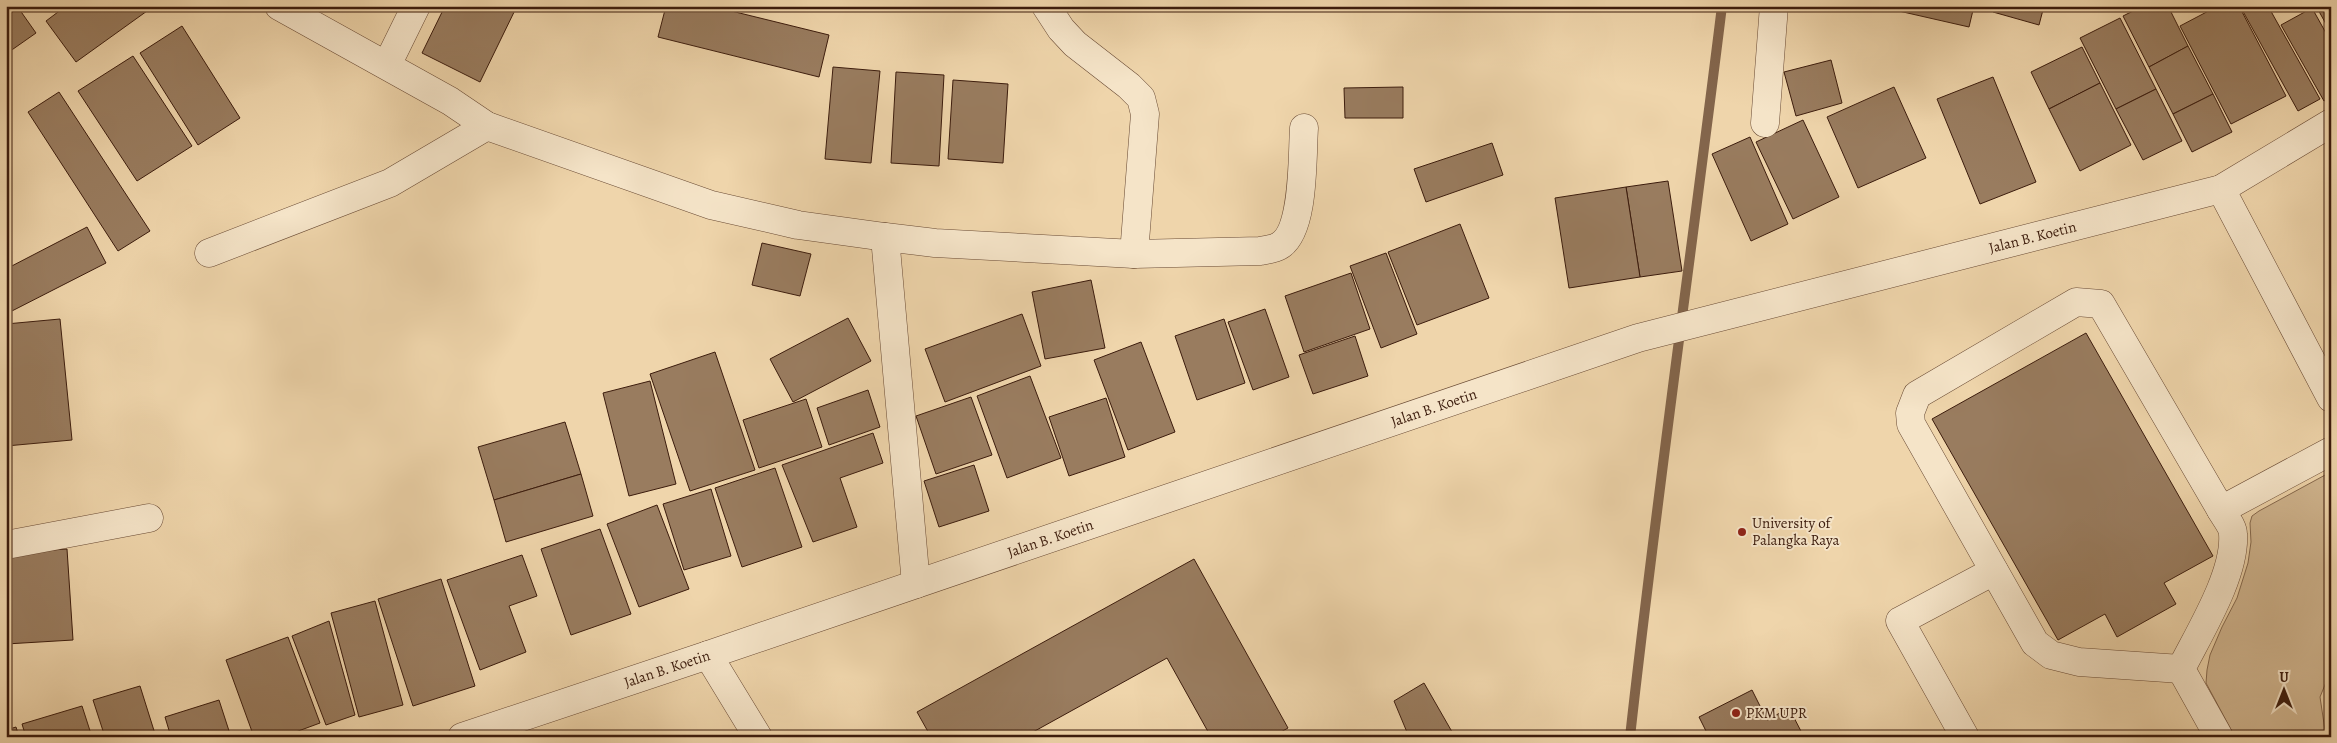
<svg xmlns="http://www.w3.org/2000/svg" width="2337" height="743" font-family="Alegreya,serif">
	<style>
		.green { fill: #d1b690; stroke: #86694e }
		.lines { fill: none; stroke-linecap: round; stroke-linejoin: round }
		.stream { stroke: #83654b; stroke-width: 10 }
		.building { fill: #997c5f; stroke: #3c1c0d }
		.minor-casing { stroke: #694a34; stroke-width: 29 }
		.minor { stroke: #f5e4c8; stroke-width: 28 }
		.poi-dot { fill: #8f2418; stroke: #f5e4c8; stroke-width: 2 }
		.labels { text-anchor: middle; stroke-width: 4; stroke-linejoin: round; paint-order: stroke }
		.street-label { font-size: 15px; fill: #3c1c0d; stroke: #f5e4c8 }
		.poi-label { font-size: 15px; fill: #3c1c0d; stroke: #f5e4c8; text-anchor: start }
	</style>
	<rect width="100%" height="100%" fill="#efd5ab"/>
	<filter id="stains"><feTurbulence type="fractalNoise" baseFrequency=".004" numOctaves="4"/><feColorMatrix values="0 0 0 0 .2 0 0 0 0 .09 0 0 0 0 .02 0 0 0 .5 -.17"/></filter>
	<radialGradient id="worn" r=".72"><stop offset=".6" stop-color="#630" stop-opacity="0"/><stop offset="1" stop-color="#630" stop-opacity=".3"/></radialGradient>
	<path class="green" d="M2327,474L2331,481V670L2320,697L2326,737H2235L2206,683L2207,670L2210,655L2222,627L2237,598L2248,563L2251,542L2250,523L2252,516L2259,511Z"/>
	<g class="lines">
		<path class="stream" d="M1630,737C1657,493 1692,250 1722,6"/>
	</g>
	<g class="building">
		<path d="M6,6H17L36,33L6,54Z"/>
		<path d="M66,6H154L76,62L46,21Z"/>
		<path d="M445,6H517L480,82L422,53Z"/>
		<path d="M666,6H711L829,35L819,77L658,37Z"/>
		<path d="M1891,6H1974L1969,27L1890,9Z"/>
		<path d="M1995,6H2044L2039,25L1993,12Z"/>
		<path d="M2143,6H2168L2188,46L2149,67L2123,16Z"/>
		<path d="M2218,6H2239L2286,96L2231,124L2180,26Z"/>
		<path d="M2240,6H2268L2320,99L2298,111Z"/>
		<path d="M2316,6H2331V33Z"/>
		<path d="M2312,8L2331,42V97L2324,101L2281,25Z"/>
		<path d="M2120,18L2156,89L2116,109L2080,38Z"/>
		<path d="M182,26L240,118L198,145L140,53Z"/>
		<path d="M2188,46L2213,94L2173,114L2149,67Z"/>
		<path d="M2082,47L2100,83L2049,109L2031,72Z"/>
		<path d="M133,56L192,146L137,181L78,91Z"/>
		<path d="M1831,60L1842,103L1796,116L1784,72Z"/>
		<path d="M833,67L880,71L871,163L825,159Z"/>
		<path d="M896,72L944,75L939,166L891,163Z"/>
		<path d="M1993,77L2036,182L1980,204L1937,99Z"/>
		<path d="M953,80L1008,84L1003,163L948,159Z"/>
		<path d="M2100,83L2131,145L2080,171L2049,109Z"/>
		<path d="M1403,87V118H1345L1344,88Z"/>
		<path d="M1894,87L1926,158L1858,188L1827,117Z"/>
		<path d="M2156,89L2182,141L2143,160L2116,109Z"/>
		<path d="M59,92L150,231L118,251L28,112Z"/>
		<path d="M2213,94L2232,132L2192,152L2173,114Z"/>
		<path d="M1803,120L1839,197L1793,219L1756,142Z"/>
		<path d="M1750,137L1788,224L1751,241L1712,154Z"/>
		<path d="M1492,143L1503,175L1426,202L1414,169Z"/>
		<path d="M1668,181L1682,271L1640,277L1626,187Z"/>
		<path d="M1626,187L1640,277L1569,288L1555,198Z"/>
		<path d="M1460,224L1489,298L1417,325L1388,252Z"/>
		<path d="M87,227L106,263L6,314V269Z"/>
		<path d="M762,243L811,254L800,296L752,285Z"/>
		<path d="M1386,253L1417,334L1381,348L1350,266Z"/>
		<path d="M1351,273L1370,329L1304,352L1285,296Z"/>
		<path d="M1091,280L1105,348L1045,359L1032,292Z"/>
		<path d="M1265,309L1289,377L1253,390L1228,322Z"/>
		<path d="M1022,314L1041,366L945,402L925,349Z"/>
		<path d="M848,318L871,361L793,402L770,359Z"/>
		<path d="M60,319L72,440L6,446V324Z"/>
		<path d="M1224,319L1245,383L1197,400L1175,336Z"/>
		<path d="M2086,333L2213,556L2164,583L2176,604L2117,637L2105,614L2058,640L1932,419Z"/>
		<path d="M1355,336L1368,376L1313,394L1299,355Z"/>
		<path d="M1141,342L1175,432L1128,450L1094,360Z"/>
		<path d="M715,352L755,470L690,491L650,374Z"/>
		<path d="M1030,376L1061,458L1007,478L977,396Z"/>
		<path d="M650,381L676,484L629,496L603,393Z"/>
		<path d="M868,390L880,427L829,445L817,408Z"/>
		<path d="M971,397L992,455L936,474L916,416Z"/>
		<path d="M1106,398L1125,457L1069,476L1049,417Z"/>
		<path d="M806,399L822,447L759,468L743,420Z"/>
		<path d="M565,422L581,474L494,500L478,447Z"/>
		<path d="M873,433L883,463L840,478L857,527L813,542L782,465Z"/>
		<path d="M974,465L989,511L939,527L924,481Z"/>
		<path d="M775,468L802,547L742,567L715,488Z"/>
		<path d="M581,474L593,516L506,542L494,500Z"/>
		<path d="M711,489L731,556L684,570L663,504Z"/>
		<path d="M657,505L689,589L639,607L607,524Z"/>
		<path d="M600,529L631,614L571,635L541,549Z"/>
		<path d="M67,549L73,640L6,644V553Z"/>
		<path d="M522,555L537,596L509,606L526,652L480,670L447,580Z"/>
		<path d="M1194,559L1288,728L1272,737H1211L1167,658L1024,737H931L917,712Z"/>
		<path d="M441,579L475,686L413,706L378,599Z"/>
		<path d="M375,601L403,705L359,717L331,613Z"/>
		<path d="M329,621L355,715L326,725L292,636Z"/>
		<path d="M288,637L320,723L282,737H254L226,660Z"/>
		<path d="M1424,683L1455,737H1409L1394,701Z"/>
		<path d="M140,686L156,737H105L93,700Z"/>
		<path d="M1752,690L1767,720L1789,708L1804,737H1709L1699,717Z"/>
		<path d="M219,700L231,737H171L165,717Z"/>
		<path d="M82,706L92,737H26L22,724Z"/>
		<path d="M16,727L19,737H6V730Z"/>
	</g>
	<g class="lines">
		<g class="minor-casing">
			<g id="minor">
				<path d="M279,6L450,101L487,126L711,205L798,225L885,237"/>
				<path d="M1046,6L1061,29L1075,44L1129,86L1141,98L1145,114L1134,254"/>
				<path d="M387,65L416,6"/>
				<path d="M1765,123L1774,6"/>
				<path d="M2221,189L2331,398"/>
				<path d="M209,253L390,183L487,126"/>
				<path d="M6,545L149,518"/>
				<path d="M916,584L885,237L935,243L1134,254L1260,251C1266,250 1274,249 1279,246C1305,232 1302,156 1304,128"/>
				<path d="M708,655L758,737"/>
				<path d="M2181,669L2079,662L2051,655L2035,643L1911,424L1910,413L1917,395L2076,302L2101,304L2221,510"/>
				<path id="s1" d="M462,737L708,655L1638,338L2221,189L2331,123"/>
				<path d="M1965,737L1900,621L1994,571"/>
				<path d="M2219,737L2181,669C2199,633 2236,574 2233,534C2233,527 2225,517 2221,510L2331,451"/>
			</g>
		</g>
		<use href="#minor" class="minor"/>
	</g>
	<g class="poi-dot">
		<circle cx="1742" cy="532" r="5"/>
		<circle cx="1736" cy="713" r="5"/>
	</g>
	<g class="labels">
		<g class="street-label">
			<text dy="5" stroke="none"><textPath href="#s1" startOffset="1649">Jalan B. Koetin</textPath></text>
			<text dy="5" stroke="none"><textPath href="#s1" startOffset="1026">Jalan B. Koetin</textPath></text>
			<text dy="5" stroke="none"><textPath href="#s1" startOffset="621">Jalan B. Koetin</textPath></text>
			<text dy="5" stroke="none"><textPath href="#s1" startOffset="216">Jalan B. Koetin</textPath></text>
		</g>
		<g class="poi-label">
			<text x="1752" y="528">University of<tspan x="1752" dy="17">Palangka Raya</tspan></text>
			<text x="1746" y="718">PKM UPR</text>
		</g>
	</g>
	<rect width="2337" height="743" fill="none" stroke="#efd5ab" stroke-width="25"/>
	<rect x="8" y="8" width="2322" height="728" fill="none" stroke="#3c1c0d" stroke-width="2.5"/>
	<rect x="12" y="12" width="2312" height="718" fill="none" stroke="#3c1c0d"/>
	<g transform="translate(2284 690)" stroke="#f5e4c8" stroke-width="4" paint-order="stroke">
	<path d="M0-4L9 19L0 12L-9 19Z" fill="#3c1c0d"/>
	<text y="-8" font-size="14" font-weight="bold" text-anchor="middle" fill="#3c1c0d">U</text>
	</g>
	<rect width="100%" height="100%" filter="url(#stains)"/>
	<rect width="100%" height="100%" fill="url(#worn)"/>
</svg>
